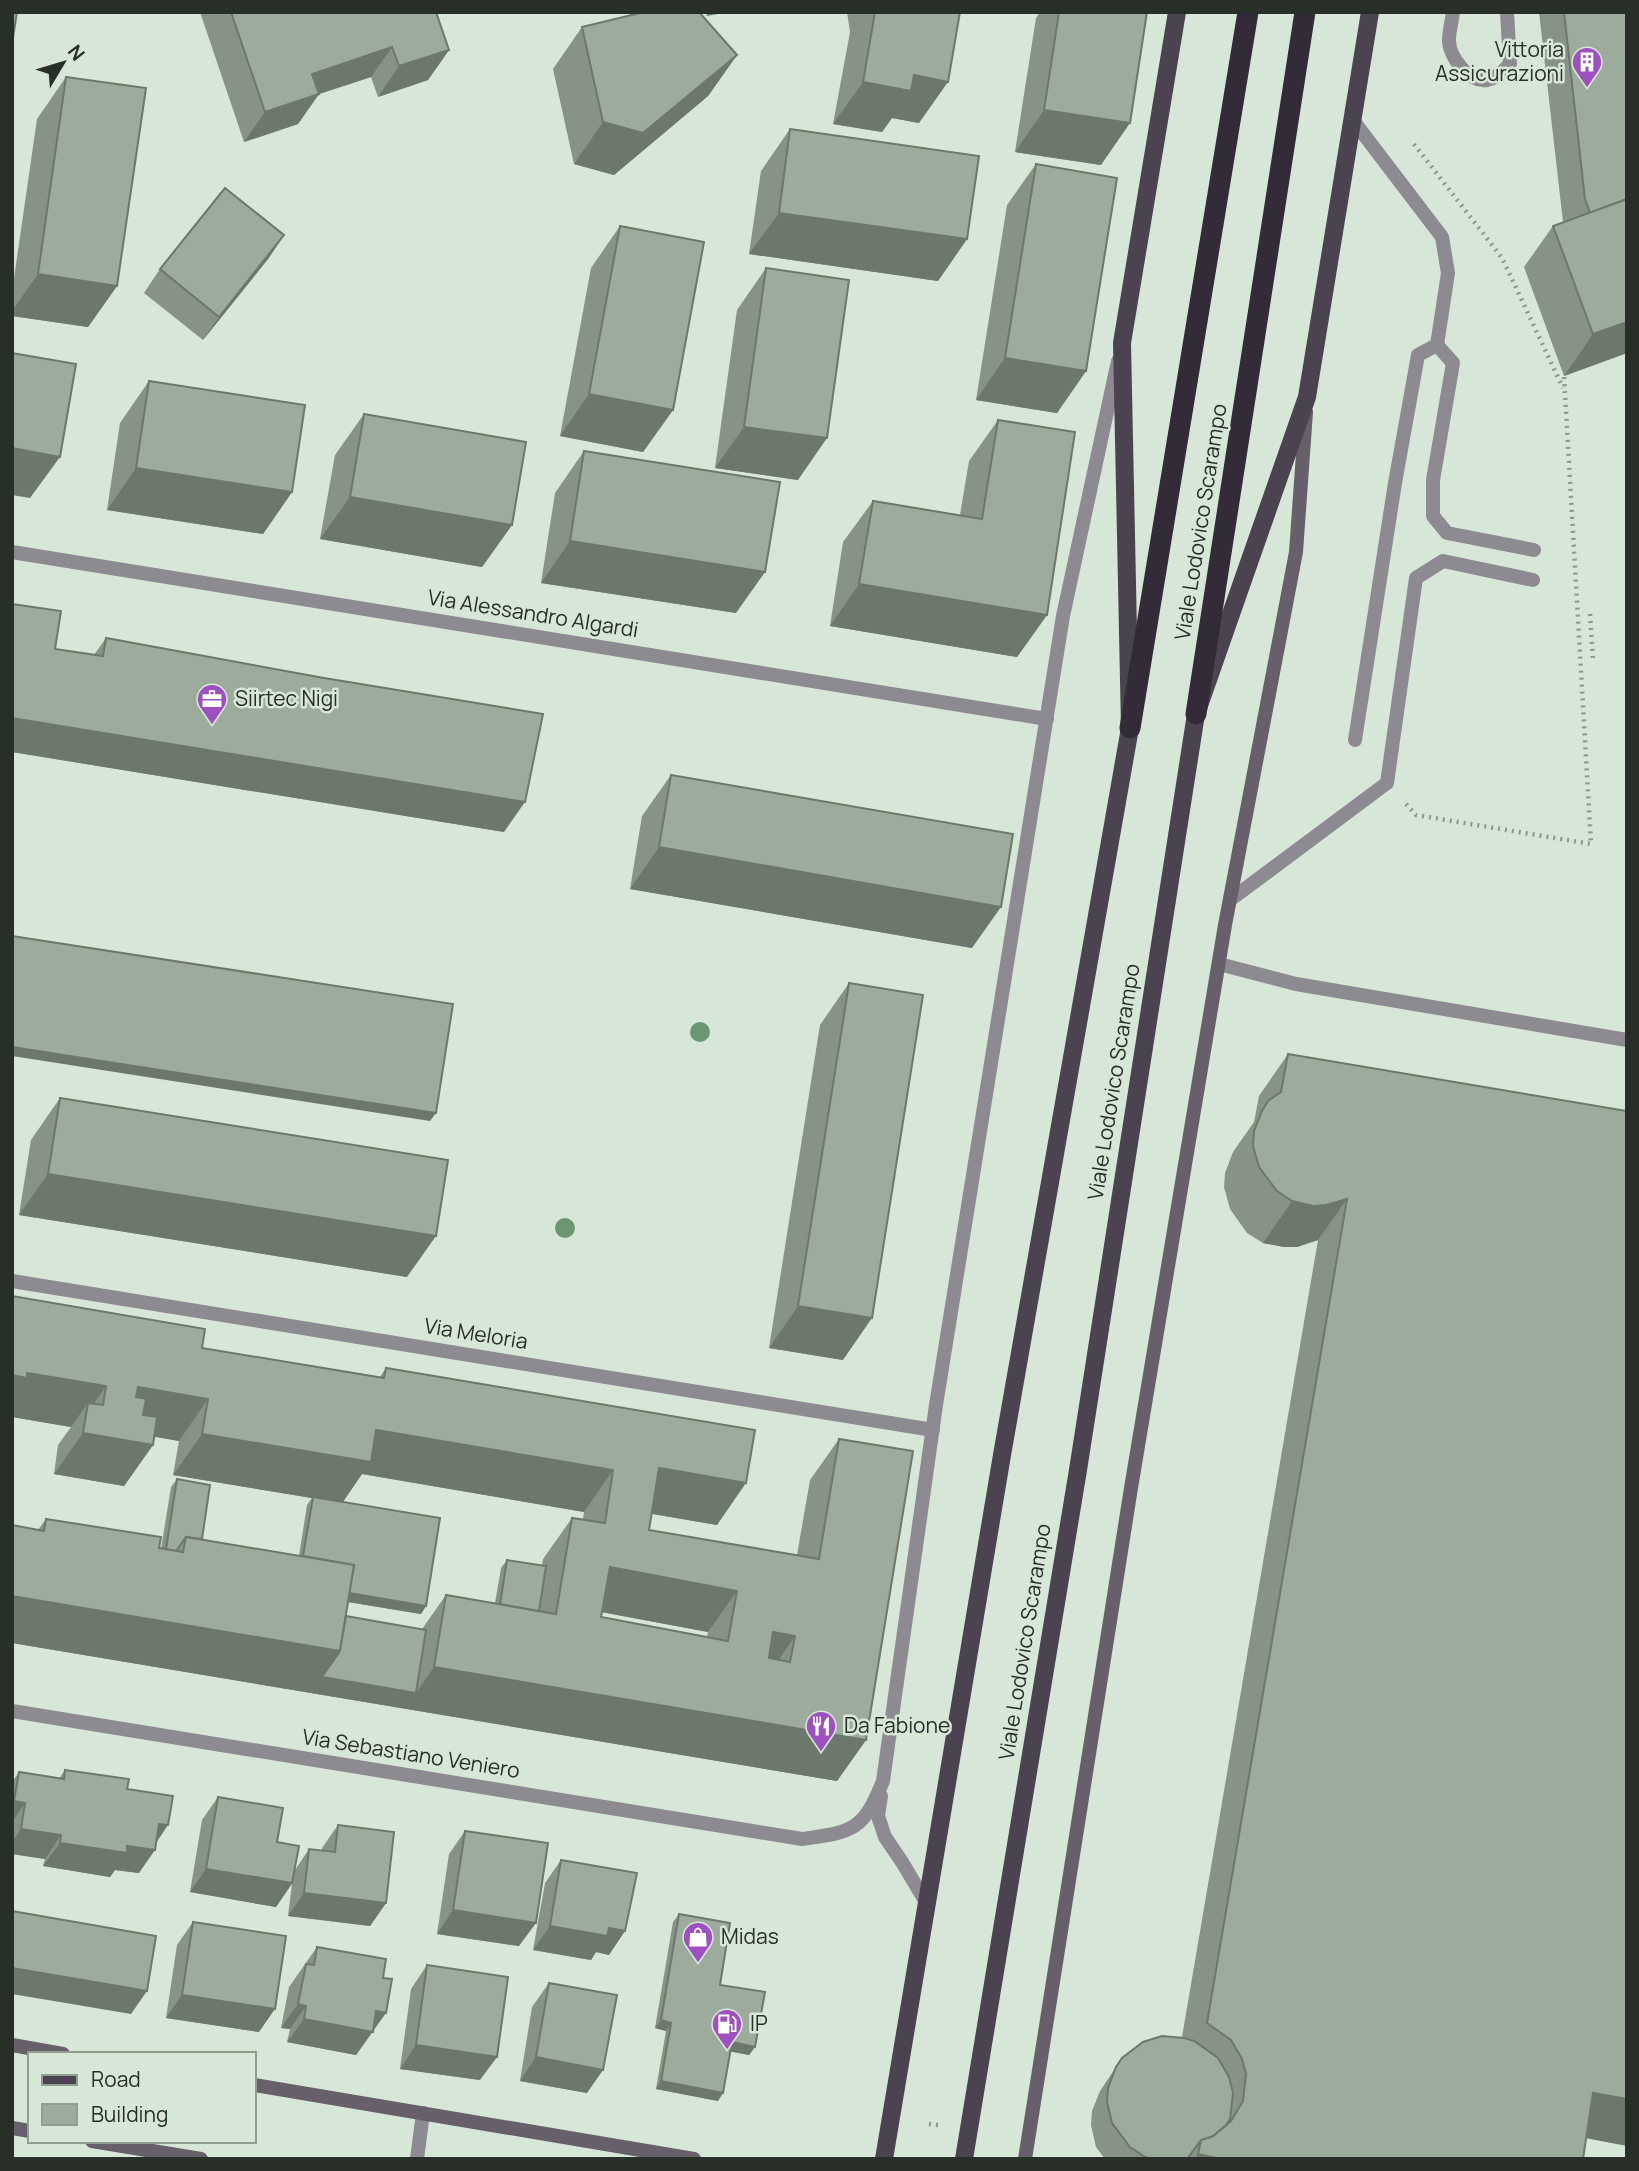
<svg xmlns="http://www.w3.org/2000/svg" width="1639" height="2171" font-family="Manrope,sans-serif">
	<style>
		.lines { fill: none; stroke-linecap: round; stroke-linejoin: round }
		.path { stroke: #8c988c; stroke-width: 4.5; stroke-dasharray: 2 5; stroke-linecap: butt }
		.lane { stroke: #8e8a91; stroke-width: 14 }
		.street { stroke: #8e8a91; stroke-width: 14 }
		.secondary { stroke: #67606a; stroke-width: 14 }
		.primary { stroke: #4b4350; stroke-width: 18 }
		.highway { stroke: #342b39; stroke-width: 21 }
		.tree { fill: #6a9772 }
		.wall { fill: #869386; fill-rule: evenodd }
		.shaded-wall { fill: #6d786d }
		.building { fill: #9cab9c; stroke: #6d786d; stroke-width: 2; fill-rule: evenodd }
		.labels { text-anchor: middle; stroke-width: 5; stroke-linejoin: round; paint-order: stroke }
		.poi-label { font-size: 21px; fill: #282e28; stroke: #d7e7d7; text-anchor: start }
		.street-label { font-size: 21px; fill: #282e28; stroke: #d7e7d7 }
	</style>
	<rect width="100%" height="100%" fill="#d7e7d7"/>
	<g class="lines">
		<g class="path">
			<path d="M1414,144L1502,258L1563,388"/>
			<path d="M1590,614L1593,660"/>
			<path d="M1406,804L1416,815L1591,844L1564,376"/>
			<path d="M929,2124L939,2125"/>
		</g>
		<g class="lane">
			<path d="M1453,12C1452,21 1449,31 1449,40C1449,57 1469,83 1487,80C1497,78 1503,71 1510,64L1507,12"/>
			<path d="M1352,119L1442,237L1448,273L1437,345"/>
			<path d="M1437,345L1453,363L1433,480V516L1447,533L1534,550"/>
			<path d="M1355,740L1395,483L1418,355L1437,345"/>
			<path d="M1230,900L1387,783L1416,578L1443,561L1533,580"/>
			<path d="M1219,964L1296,984L1627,1040"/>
			<path d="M417,2159L423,2113"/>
		</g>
		<g class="street">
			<path d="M12,552L1047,719"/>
			<path d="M12,1281L933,1430"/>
			<path d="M12,1711L802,1839C853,1832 863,1831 883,1781L936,1405L1063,616L1118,361"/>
			<path d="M881,1796L878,1816L885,1837L902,1862L927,1904"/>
		</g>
		<g class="secondary">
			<path d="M12,2045L63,2054"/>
			<path d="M254,2085L694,2159"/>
			<path d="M12,2128L30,2131"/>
			<path d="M92,2141L201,2159"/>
			<path d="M1025,2159L1131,1488L1225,925L1296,552L1306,412"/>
		</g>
		<g class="primary">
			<path d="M884,2159L1002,1455L1130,728L1122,343L1177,12"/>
			<path d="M964,2159L1078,1470L1196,714L1307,397L1370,12"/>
		</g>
		<g class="highway">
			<path d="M1196,714L1305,12"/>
			<path d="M1130,728L1248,12"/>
		</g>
	</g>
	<g class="tree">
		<circle cx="700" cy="1032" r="10"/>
		<circle cx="565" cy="1228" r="10"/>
	</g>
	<g class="wall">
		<path d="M200,12H436L449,50L428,80L378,97L371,77L319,94L298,124L244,142Z"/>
		<path d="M847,12H960L919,123L892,118L882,132L833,124L850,32Z"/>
		<path d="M1040,12H1147L1101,165L1015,152L1036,18Z"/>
		<path d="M1539,12H1627V353L1564,376L1524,267L1553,226L1563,222Z"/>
		<path d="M582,27L737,55L708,96L614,175L574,164L553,69Z"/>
		<path d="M66,77L117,286L88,327L12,316V292L37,119Z"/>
		<path d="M790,129L967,239L938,281L749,254L761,171Z"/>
		<path d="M1036,164L1086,371L1057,413L976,400L1007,205Z"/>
		<path d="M620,226L673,410L643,452L560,436L591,268Z"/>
		<path d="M284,235L268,259L203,340L144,293L160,269Z"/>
		<path d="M766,268L798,480L715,468L737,310Z"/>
		<path d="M149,381L292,492L263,534L107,510L120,423Z"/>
		<path d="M364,414L512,525L482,567L320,539L335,455Z"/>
		<path d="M998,420L1047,615L1017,657L830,626L843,542L873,501L960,515L969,461Z"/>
		<path d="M584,451L736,613L541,583L555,493Z"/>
		<path d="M12,604L55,649L94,655L106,638L504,832L12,752Z"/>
		<path d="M671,775L972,948L630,889L642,816Z"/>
		<path d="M849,983L843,1360L769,1348L820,1025Z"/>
		<path d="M1288,1054L1627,1111L1586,2138L1583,2159H1105L1096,2147L1091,2125L1092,2111L1100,2091L1122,2058L1182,2037L1318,1240L1297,1247H1284L1263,1243L1247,1233L1230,1209L1224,1187L1225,1173L1233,1152L1254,1122L1259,1096Z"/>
		<path d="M60,1098L407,1277L19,1215L31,1140Z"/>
		<path d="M12,1296L202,1348L380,1377L386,1368L755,1430L717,1525L652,1514L649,1530L797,1555L810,1480L839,1439L866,1740L837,1781L12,1643V1525L38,1530L46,1519L161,1549L171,1487L177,1479L202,1539L299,1556L307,1505L312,1498L173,1475L179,1441L154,1436L153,1445L124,1486L54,1474L58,1445L71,1427L12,1417ZM362,1474L584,1512L583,1519L572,1518L543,1559L542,1565L507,1560L501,1568L495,1603L446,1595L422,1629L346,1616L348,1602L421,1614L426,1606L343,1502ZM601,1612L708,1632L707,1637L601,1617Z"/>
		<path d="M65,1770L127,1789L156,1842L139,1873L115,1870L110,1877L43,1866L45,1859L12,1854V1782L19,1772L59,1779Z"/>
		<path d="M218,1797L277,1842L295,1870L309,1849L322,1850V1848L338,1825L386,1903L370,1926L288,1916L292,1884L276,1907L190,1892L202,1820Z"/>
		<path d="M465,1831L519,1946L437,1934L449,1854Z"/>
		<path d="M561,1860L609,1955L596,1952L591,1960L533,1950L545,1883Z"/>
		<path d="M679,1914L755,2047L749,2055L731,2051L718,2101L656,2089L666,2031L655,2028L673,1922Z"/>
		<path d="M193,1922L259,2032L166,2018L177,1945Z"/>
		<path d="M317,1947L373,2031L356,2055L287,2042L290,2029L281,2028L289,1987Z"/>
		<path d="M427,1965L480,2080L400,2069L411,1989Z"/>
		<path d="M549,1983L587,2093L520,2081L532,2007Z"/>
	</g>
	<g class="shaded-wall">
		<path d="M709,12H730L706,16Z"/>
		<path d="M392,47L371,77L319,94L298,124L244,142L265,112L312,74Z"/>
		<path d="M449,50L428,80L378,97L399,66Z"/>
		<path d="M737,55L708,96L614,175L574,164L603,122Z"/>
		<path d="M914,75L948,82L919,123L892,118L882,132L833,124L863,82Z"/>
		<path d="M1044,110L1130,123L1101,165L1015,152Z"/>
		<path d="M779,213L967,239L938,281L749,254Z"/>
		<path d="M284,235L268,259L203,340L219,317Z"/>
		<path d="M38,274L117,286L88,327L12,316V311Z"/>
		<path d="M1627,322V353L1564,376L1593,334Z"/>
		<path d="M1005,358L1086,371L1057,413L976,400Z"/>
		<path d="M589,394L673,410L643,452L560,436Z"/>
		<path d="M744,427L827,438L798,480L715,468Z"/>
		<path d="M12,448L60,457L30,498L12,495Z"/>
		<path d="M136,468L292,492L263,534L107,510Z"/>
		<path d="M350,497L512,525L482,567L320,539Z"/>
		<path d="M570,541L765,572L736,613L541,583Z"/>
		<path d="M859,584L1047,615L1017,657L830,626Z"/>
		<path d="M12,718L525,802L504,832L12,752Z"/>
		<path d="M659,847L1001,907L972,948L630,889Z"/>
		<path d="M12,1047L436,1113L430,1121L12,1056Z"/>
		<path d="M48,1174L436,1236L407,1277L19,1215Z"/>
		<path d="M1347,1199L1318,1240L1297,1247H1284L1263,1243L1292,1201Z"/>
		<path d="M798,1306L872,1318L843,1360L769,1348Z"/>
		<path d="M27,1373L106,1386L86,1415L88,1403L71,1427L12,1417V1375Z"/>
		<path d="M138,1387L208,1399L179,1441L109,1429Z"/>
		<path d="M376,1430L613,1470L584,1512L362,1474L342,1503L173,1475L202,1434Z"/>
		<path d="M83,1433L153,1445L124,1486L54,1474Z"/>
		<path d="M659,1468L746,1483L717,1525L630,1510Z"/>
		<path d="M610,1567L737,1591L708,1632L580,1608Z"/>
		<path d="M299,1585L426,1606L421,1614L293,1593Z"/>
		<path d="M12,1596L340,1651L416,1693L434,1667L866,1740L837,1781L12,1643Z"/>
		<path d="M773,1632L795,1636L766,1678Z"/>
		<path d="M14,1801L25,1803L12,1822V1804Z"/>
		<path d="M159,1824L168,1825L152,1849Z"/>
		<path d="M21,1829L61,1835L45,1859L12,1854V1842Z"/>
		<path d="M60,1843L127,1846L155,1850L139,1873L115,1870L110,1877L43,1866Z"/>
		<path d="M206,1869L292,1883L276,1907L190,1892Z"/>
		<path d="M304,1893L386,1903L370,1926L288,1916Z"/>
		<path d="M453,1910L536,1923L519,1946L437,1934Z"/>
		<path d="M550,1926L609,1928L625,1931L609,1955L596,1952L591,1960L533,1950Z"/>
		<path d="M12,1968L147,1991L131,2014L12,1994Z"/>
		<path d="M182,1995L275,2009L259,2032L166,2018Z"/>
		<path d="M298,2004L306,2006L290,2029L281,2028Z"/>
		<path d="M376,2011L386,2013L356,2055L287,2042L304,2019Z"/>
		<path d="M661,2020L671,2023L666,2031L655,2028Z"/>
		<path d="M732,2042L755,2047L749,2055L727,2051Z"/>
		<path d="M416,2045L497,2057L480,2080L400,2069Z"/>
		<path d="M536,2057L603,2070L587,2093L520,2081Z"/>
		<path d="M661,2081L723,2093L718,2101L656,2089Z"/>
		<path d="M1593,2093L1627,2099V2146L1564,2134Z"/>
		<path d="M1198,2154L1221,2159H1195Z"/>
	</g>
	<g class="building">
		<path d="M12,12H17L12,44Z"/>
		<path d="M231,12H436L449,50L399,66L392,47L312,74L319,94L265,112Z"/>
		<path d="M644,12H699L737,55L643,133L603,122L582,27Z"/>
		<path d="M875,12H960L948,82L914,75L911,91L863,82Z"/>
		<path d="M1059,12H1147L1130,123L1044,110Z"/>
		<path d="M1564,12H1627V199L1590,213L1585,199Z"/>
		<path d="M66,77L146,88L117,286L38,274Z"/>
		<path d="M790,129L979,156L967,239L779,213Z"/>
		<path d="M1036,164L1117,178L1086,371L1005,358Z"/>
		<path d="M225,188L284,235L219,317L160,269Z"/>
		<path d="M1627,199V322L1593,334L1553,226Z"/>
		<path d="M620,226L704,242L673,410L589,394Z"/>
		<path d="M766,268L849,280L827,438L744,427Z"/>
		<path d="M12,353L76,364L60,457L12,448Z"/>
		<path d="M149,381L305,405L292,492L136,468Z"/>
		<path d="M364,414L526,442L512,525L350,497Z"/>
		<path d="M998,420L1075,432L1047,615L859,584L873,501L982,519Z"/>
		<path d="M584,451L780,482L765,572L570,541Z"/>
		<path d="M12,604L61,611L55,649L103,656L106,638L324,678L543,714L525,802L12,718Z"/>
		<path d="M671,775L1013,834L1001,907L659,847Z"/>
		<path d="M12,936L453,1004L436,1113L12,1047Z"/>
		<path d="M849,983L923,995L872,1318L798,1306Z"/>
		<path d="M1288,1054L1627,1111V2099L1593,2093L1583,2159H1221L1198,2154L1201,2140L1213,2136L1231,2121L1243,2101L1246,2074L1242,2059L1231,2040L1207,2023L1347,1199L1326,1205L1313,1206L1292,1201L1277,1191L1259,1167L1253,1146L1254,1131L1262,1111L1268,1101L1281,1092Z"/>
		<path d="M60,1098L448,1160L436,1236L48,1174Z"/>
		<path d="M12,1296L205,1329L202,1348L384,1378L386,1368L755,1430L746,1483L659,1468L649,1530L819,1559L839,1439L913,1451L866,1740L434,1667L446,1595L556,1614L572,1518L605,1523L613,1470L376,1430L371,1462L202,1434L208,1399L138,1387L136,1397L146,1399L143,1415L157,1417L153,1445L83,1433L88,1403L103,1405L106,1386L27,1373V1378L12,1375ZM610,1567L737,1591L728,1641L601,1617ZM773,1632L795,1636L790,1662L769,1658Z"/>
		<path d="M177,1479L210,1485L202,1539L186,1537L176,1551L166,1549Z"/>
		<path d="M313,1497L440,1518L426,1606L349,1593L354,1565L303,1556Z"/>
		<path d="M46,1519L161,1537L159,1548L183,1552L186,1537L354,1565L340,1651L12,1596V1525L44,1531Z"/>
		<path d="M507,1560L546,1566L539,1611L500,1604Z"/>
		<path d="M346,1616L426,1630L416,1693L322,1677L340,1651Z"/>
		<path d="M65,1770L129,1779L127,1789L173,1796L168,1825L159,1824L155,1850L127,1846V1853L60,1843L61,1835L21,1829L25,1803L14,1801L19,1772L64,1779Z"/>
		<path d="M218,1797L283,1808L277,1842L299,1846L292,1883L206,1869Z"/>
		<path d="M338,1825L394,1832L386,1903L304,1893L309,1849L335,1852Z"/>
		<path d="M465,1831L548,1843L536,1923L453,1910Z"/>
		<path d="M561,1860L637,1873L625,1931L609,1928L607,1936L550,1926Z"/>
		<path d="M12,1911L156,1936L147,1991L12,1968Z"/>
		<path d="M679,1914L730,1923L720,1985L765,1992L755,2047L732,2042L723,2093L661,2081L671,2023L661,2020Z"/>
		<path d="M193,1922L286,1936L275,2009L182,1995Z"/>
		<path d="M317,1947L386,1959L383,1978L392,1979L386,2013L376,2011L373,2032L304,2019L306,2006L298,2004L306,1964L314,1965Z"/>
		<path d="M427,1965L508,1977L497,2057L416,2045Z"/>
		<path d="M549,1983L617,1995L603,2070L536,2057Z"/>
		<path d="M1162,2036L1184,2038L1194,2041L1218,2058L1229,2077L1233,2093L1230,2119L1226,2125L1213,2136L1201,2140L1187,2159H1154L1145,2157L1130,2147L1112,2123L1107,2102L1108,2088L1116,2067L1122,2058L1143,2042Z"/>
	</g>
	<defs>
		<g id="building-pin" transform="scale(1.575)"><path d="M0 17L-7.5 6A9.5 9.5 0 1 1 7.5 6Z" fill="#9e50c1" stroke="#d7e7d7"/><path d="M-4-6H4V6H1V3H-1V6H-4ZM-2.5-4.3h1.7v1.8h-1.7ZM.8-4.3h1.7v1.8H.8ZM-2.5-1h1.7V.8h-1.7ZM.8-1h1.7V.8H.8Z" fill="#fff"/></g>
		<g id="office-pin" transform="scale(1.575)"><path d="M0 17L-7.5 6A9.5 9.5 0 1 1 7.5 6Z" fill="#9e50c1" stroke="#d7e7d7"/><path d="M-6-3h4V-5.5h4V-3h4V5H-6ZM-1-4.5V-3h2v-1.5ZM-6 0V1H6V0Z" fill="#fff"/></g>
		<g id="restaurant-pin" transform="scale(1.575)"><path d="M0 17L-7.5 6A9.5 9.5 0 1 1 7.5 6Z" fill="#9e50c1" stroke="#d7e7d7"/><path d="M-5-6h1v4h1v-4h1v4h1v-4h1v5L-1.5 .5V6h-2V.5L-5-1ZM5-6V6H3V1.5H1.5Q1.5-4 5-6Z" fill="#fff"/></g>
		<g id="shop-pin" transform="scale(1.575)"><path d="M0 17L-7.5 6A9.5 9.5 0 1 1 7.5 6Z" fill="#9e50c1" stroke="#d7e7d7"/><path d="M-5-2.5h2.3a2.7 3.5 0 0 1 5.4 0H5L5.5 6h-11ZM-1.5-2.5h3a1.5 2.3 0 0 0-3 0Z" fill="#fff"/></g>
		<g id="fuel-pin" transform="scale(1.575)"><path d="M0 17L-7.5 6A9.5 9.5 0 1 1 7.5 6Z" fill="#9e50c1" stroke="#d7e7d7"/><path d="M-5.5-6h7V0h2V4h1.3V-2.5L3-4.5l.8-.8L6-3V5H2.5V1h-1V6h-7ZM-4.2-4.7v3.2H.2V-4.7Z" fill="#fff"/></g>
	</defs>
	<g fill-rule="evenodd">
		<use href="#building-pin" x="1587" y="62"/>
		<use href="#office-pin" x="212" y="699"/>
		<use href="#restaurant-pin" x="821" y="1726"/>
		<use href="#shop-pin" x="698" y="1937"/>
		<use href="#fuel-pin" x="727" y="2024"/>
	</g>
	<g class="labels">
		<g class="poi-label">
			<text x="1564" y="57" text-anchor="end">Vittoria<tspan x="1564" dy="24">Assicurazioni</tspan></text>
			<text x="235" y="706">Siirtec Nigi</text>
			<text x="844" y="1733">Da Fabione</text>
			<text x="721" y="1944">Midas</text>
			<text x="750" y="2031">IP</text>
		</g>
		<g class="street-label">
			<text transform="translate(1201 522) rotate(-81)" y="7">Viale Lodovico Scarampo</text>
			<text transform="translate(533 614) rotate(9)" y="7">Via Alessandro Algardi</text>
			<text transform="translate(1114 1082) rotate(-81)" y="7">Viale Lodovico Scarampo</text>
			<text transform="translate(476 1334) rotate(9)" y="7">Via Meloria</text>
			<text transform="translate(1025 1642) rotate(-81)" y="7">Viale Lodovico Scarampo</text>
			<text transform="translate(411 1754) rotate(9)" y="7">Via Sebastiano Veniero</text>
		</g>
	</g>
	<rect width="1639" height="2171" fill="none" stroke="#282e28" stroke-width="28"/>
	<rect x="28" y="2052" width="228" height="91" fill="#d7e7d7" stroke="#919d91" stroke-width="2"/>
	<rect x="42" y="2075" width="35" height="10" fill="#4b4350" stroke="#919d91" stroke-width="2"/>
	<text x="91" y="2087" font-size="21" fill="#282e28">Road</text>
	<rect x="42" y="2104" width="35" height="21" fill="#9cab9c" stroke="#919d91" stroke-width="2"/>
	<text x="91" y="2122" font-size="21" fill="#282e28">Building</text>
	<g transform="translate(63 63) rotate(52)" stroke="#d7e7d7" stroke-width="5" paint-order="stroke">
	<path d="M0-5L12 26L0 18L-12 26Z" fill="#282e28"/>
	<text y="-10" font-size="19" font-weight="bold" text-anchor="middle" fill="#282e28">N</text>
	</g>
</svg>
